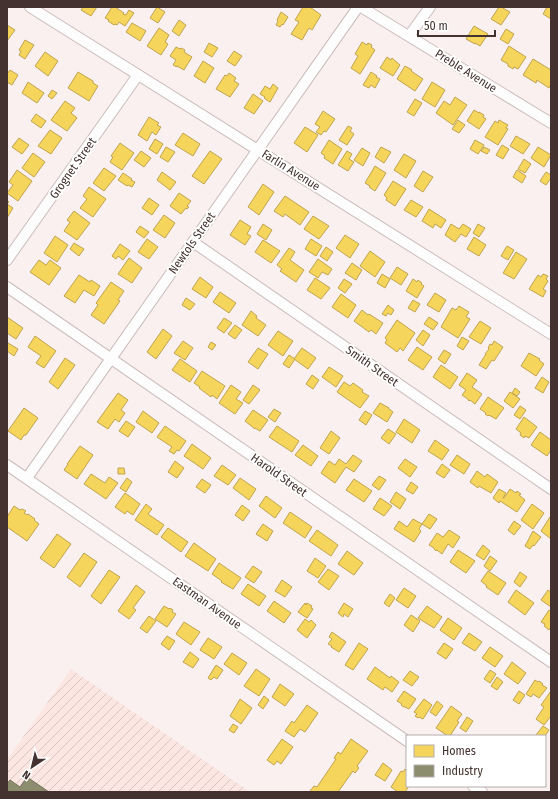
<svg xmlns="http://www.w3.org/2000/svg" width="558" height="799" font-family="'Fira Sans Condensed',sans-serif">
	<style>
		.industrial { fill: url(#industrial-furrows) }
		.homes { fill: #f6d55c; stroke: #c0a44e }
		.industry { fill: #8c8c6e; stroke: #76715b }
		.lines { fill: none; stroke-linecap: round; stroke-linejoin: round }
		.minor-casing { stroke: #cabdbb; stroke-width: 12 }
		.minor { stroke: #fefdfd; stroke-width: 10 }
		.labels { text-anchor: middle; stroke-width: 4; stroke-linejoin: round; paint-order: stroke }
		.street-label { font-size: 12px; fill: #43322f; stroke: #fff }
	</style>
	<defs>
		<pattern id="industrial-furrows" width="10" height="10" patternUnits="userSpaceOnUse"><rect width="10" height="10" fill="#fce6e2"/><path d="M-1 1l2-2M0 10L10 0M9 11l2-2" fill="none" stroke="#d9c6c2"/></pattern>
	</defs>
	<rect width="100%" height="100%" fill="#faf0ef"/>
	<path class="industrial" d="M71,669L250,792H7V756L9,757Z"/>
	<g class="homes">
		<path d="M83,7H97L91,16L81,10Z"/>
		<path d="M112,7H115L124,13L123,14L126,15L129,10L134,13L125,26L119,22L117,25L115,24L114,25L108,21L109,20L105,18Z"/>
		<path d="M157,7L165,12L158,23L150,18Z"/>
		<path d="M303,7H310L321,15L312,30L309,28L302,40L291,34L299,22L295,20Z"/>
		<path d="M499,7H501L510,12L501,25L491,19Z"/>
		<path d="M547,7H551V19L543,14Z"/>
		<path d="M281,12L288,17L283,25L282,24L280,27L276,25L278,21L277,20Z"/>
		<path d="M179,20L186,25L179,36L172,31Z"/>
		<path d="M132,23L146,31L140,41L126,32Z"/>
		<path d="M7,25L15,30L7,41Z"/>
		<path d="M474,26L488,34L480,46L475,43V44L466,39Z"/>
		<path d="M159,28L169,35L165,42L168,44L161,55L147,46Z"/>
		<path d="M506,29L514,34L508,44L500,39Z"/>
		<path d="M25,40L34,45L25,59L19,55L21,51L19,50Z"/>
		<path d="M362,42L367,45L368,43L372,45L371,47L375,50L360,74L351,68L358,56L355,54Z"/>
		<path d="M209,43L218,48L212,57L204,52Z"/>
		<path d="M509,46L526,57L518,69L514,67L513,69L508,66V64L501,60Z"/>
		<path d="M176,47L180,49L181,48L185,50L184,52L192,57L184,70L177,66V67L173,65L176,60L170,56Z"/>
		<path d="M234,51L242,56L235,66L227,61Z"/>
		<path d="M45,52L58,61L48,76L35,66Z"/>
		<path d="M387,57L391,60L392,58L400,65L393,76L380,68Z"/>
		<path d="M533,59L551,70V84L549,88L537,80L536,83L523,75Z"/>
		<path d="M203,61L214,68L205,83L194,76Z"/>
		<path d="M405,66L412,70L411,71L423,79L415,91L397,79Z"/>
		<path d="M10,70L18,75L12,85L7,82V74Z"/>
		<path d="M78,72L93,81V83L98,86L89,101L68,88Z"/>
		<path d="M371,72L377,76L376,77L380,79L375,88L371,85L369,88L363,85Z"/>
		<path d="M229,73L236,78L234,81L239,84L230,97L216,89L225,75L227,76Z"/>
		<path d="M28,82L44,93L37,103L22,93Z"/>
		<path d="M432,82L445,90L435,107L422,99Z"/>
		<path d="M273,84L278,88L270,102L264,98L265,97L260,94L265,86L270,89Z"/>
		<path d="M52,90L57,93L52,99L48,96Z"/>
		<path d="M253,94L263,101L254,114L244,108Z"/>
		<path d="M455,97L467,105L453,125L436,113L444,101L450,105Z"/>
		<path d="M415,99L422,103L414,116L407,112Z"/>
		<path d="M65,101L75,108L71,113L77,118L67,131L51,120Z"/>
		<path d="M474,110L479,113V112L484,115L483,117L486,119L479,129L467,121Z"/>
		<path d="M323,111L335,119L326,132L324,131L321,135L316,132L320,127L315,124Z"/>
		<path d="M36,114L46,121L41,128L31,121Z"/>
		<path d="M149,117L159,123L157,125L161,127L156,135L152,132L147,141L138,135Z"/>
		<path d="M458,120L465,125L459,133L452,129Z"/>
		<path d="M499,120L508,125L506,128L508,129L498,145L485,137L495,121L498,123Z"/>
		<path d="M348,126L352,128L350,131L354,134L347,145L339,140Z"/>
		<path d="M305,127L318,135L307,152L294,143Z"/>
		<path d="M50,130L62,138L51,154L38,146Z"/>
		<path d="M183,133L200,144L193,156L175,145Z"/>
		<path d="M516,136L530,144L523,154L510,146Z"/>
		<path d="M19,138L29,145L22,154L12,147Z"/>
		<path d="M155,139L163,144L157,154L149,149Z"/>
		<path d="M329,140L342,149L333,164L324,158L325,156L321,153Z"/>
		<path d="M475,140L484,145L478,154L470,149Z"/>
		<path d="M120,143L134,153L122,170L110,162L113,157L111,156Z"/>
		<path d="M502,145L509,149L503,159L496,155Z"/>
		<path d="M166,147L175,152L168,162L160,157Z"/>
		<path d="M381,147L391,152L384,163L375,157Z"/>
		<path d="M484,147L490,150L487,154L481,151Z"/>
		<path d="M538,147L551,155L544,167L531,158Z"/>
		<path d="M362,148L370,153L363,166L354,160Z"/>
		<path d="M141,151L151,158L144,167L134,160Z"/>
		<path d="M210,151L222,159L204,184L192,176Z"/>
		<path d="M347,151L352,154L349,159L354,162L348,171L338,165Z"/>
		<path d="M33,153L45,162L34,177L22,168Z"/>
		<path d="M404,154L416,161L406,178L394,170Z"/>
		<path d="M524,159L531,164L525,173L518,169Z"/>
		<path d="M375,166L386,173L375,191L369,187L370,186L365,183Z"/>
		<path d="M104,168L116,176L104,191L93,183Z"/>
		<path d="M17,170L32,181L18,201L7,193L13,185L9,182Z"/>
		<path d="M517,170L526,176L522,183L513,177Z"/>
		<path d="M423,171L433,177L423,192L414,186Z"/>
		<path d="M162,172L176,182L170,190L157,180Z"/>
		<path d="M546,172L551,175V178L546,185L540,181Z"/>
		<path d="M123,173L132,179L131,180L135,182L132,187L128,185L127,186L118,180Z"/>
		<path d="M393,181L406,189L395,206L386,200L387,198L384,195Z"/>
		<path d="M263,184L274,192L259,215L248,207Z"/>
		<path d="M89,187L106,199L93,217L80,208L87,199L83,196Z"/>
		<path d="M179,193L191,201L187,206L189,207L187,209L186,208L181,214L170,206Z"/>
		<path d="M285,196L309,212L300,225L285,214L283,217L274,211Z"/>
		<path d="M149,198L159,205L152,215L142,208Z"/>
		<path d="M411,200L423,207L416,217L404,210Z"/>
		<path d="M7,201L9,202L7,204L13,208L7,218Z"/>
		<path d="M429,209L446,220L441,228L435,224L433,228L422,221Z"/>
		<path d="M74,211L90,223L77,240L64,231L70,222L67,220Z"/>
		<path d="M164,215L175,223L165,238L153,230Z"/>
		<path d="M313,216L329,226L319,239L304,229Z"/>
		<path d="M240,220L251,227L247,234L251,236L245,245L230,235Z"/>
		<path d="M263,224L272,230L266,240L257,234Z"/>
		<path d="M451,224L459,229L463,224L471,229L466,237L461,234L455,242L445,235Z"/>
		<path d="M478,224L485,228L479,237L473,233Z"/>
		<path d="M140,226L149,232L144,238L136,232Z"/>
		<path d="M345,235L359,244L350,258L336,248Z"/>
		<path d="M55,236L68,245L57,262L44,253Z"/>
		<path d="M474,237L486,245L479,256L467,249Z"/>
		<path d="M147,239L158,247L149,259L138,252Z"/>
		<path d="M311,239L322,246L316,256L305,249Z"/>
		<path d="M263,240L280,251L271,263L255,252Z"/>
		<path d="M74,243L84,249L79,256L70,249Z"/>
		<path d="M120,244L130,251L123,260L118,256L116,259L112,256Z"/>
		<path d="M507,246L514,250L508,260L501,256Z"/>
		<path d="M326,247L333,252L327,261L320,256Z"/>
		<path d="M289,248L295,252L290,260L304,270L296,282L280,271L282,269L277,265Z"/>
		<path d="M370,251L385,262L375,277L360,266Z"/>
		<path d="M516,252L527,259L514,279L503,273Z"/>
		<path d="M129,258L142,268L132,283L118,274Z"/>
		<path d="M318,259L332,269L328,275L322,272L318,278L309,272Z"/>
		<path d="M39,260L46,265L50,260L61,268L49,285L30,272Z"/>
		<path d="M352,263L362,270L356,280L345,273Z"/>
		<path d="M397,267L408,274L401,285L390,278Z"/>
		<path d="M382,274L390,279L385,288L377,283Z"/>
		<path d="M543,274L548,276L546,279L548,281L543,289L546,291L543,297L529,289L538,275L541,277Z"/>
		<path d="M79,275L90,282L91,280L100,286L94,296L84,290L75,303L64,296Z"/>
		<path d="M200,277L213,287L206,298L192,289Z"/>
		<path d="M315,278L330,288L321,299L307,290Z"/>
		<path d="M344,279L352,284L345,293L338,288Z"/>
		<path d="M413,279L417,282L418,280L422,283L421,284L424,286L417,298L406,291Z"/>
		<path d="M111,282L124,291L118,300L120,301L104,324L91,315L98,305L96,303Z"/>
		<path d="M220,292L236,303L229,313L213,302Z"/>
		<path d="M435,293L446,300L439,312L427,305Z"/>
		<path d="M341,294L356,305L348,318L332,307Z"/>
		<path d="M186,298L195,304L190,310L182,305Z"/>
		<path d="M413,300L420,304L415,312L408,308Z"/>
		<path d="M388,305L394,310L391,315L388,313L386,316L382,314Z"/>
		<path d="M459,306L469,312L466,317L470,319L458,338L441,327L452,308L456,310Z"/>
		<path d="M362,310L368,315L369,314L383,323L376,334L371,330L369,332L354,321Z"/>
		<path d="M251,311L257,316L256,318L266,325L258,336L242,325Z"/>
		<path d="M7,317L23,328L16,339L7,333Z"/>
		<path d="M429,317L438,323L433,330L424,324Z"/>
		<path d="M224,318L232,323L224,333L217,328Z"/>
		<path d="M397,320L415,333L403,351L400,348L397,352L385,343L387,340L385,338Z"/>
		<path d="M480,321L491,328L481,344L469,337Z"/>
		<path d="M235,325L242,330L235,339L228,334Z"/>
		<path d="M163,329L172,336L156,359L147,352Z"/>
		<path d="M423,330L430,335L423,346L416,340Z"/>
		<path d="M278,331L293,341L283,356L268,345Z"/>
		<path d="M35,336L56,351L44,368L36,363L41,356L28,347Z"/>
		<path d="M462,337L469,341L463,350L457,346Z"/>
		<path d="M183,341L193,348L185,360L174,353Z"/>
		<path d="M494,341L503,347L494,361L492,360L486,369L479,365L486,354H485L489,349L488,348L490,344L492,345Z"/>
		<path d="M211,342L216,345L212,350L208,347Z"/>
		<path d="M8,343L18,349L14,356L7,351V345Z"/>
		<path d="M417,347L432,357L423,370L408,360Z"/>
		<path d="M258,348L268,354L258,369L248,362Z"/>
		<path d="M302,348L316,358L308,369L294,359Z"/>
		<path d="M444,350L451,354L445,364L438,359Z"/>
		<path d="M529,353L540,359L539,360L544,364L536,376L521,366Z"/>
		<path d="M289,355L295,359L289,368L283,364Z"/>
		<path d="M65,358L75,365L58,389L49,382Z"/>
		<path d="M180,359L197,371L190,382L172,370Z"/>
		<path d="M441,365L458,377L450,389L433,377Z"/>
		<path d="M329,367L343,376L336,387L322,377Z"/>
		<path d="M202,371L225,386L217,399L212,395L211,397L199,388L200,387L194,383Z"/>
		<path d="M467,373L477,380L472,387L482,394L475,404L470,400L469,401L468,400V399L462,395L466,390L459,385Z"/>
		<path d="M312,375L319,380L313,389L306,384Z"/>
		<path d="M542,377L549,382L543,393L535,388Z"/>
		<path d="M344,382L350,386L353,383L363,390L362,392L369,396L360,408L337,392Z"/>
		<path d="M231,385L241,392L236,399L243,403L235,414L219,403Z"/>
		<path d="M253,385L260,390L249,404L243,400Z"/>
		<path d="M515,388L520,392L517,396L512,393Z"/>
		<path d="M510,392L520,399L513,408L504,401Z"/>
		<path d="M118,393L128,400L121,410L125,413L119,422L115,419L108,429L97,422Z"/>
		<path d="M488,397L504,408L496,419L489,415L488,416L485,414L486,413L480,409Z"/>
		<path d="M380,403L389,408H388L393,412L387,422L373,413Z"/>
		<path d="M520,406L526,410L520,419L514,415Z"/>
		<path d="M24,408L38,418L26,435H24L21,440L8,431Z"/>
		<path d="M274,409L281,413L275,422L268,417Z"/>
		<path d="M253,410L268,420L260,431L255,428V429L245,421Z"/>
		<path d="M143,411L159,423L152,433L136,422Z"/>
		<path d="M365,411L372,415L366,425L359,420Z"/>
		<path d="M524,417L537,427L529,438L525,436L524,438L520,435L521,433L516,429Z"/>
		<path d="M404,419L420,430L412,443L396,432Z"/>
		<path d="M126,421L135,427L128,437L119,431Z"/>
		<path d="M165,426L186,441L179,451L177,450L174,454L169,451L172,447L157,437Z"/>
		<path d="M277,426L299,441L292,452L269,437Z"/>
		<path d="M388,429L396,434L389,444L381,438Z"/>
		<path d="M331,431L340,438L329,454L320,448Z"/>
		<path d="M540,432L551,440V450L547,456L531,445Z"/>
		<path d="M435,440L449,450L442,460L428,451Z"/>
		<path d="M192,444L211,458L203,469L184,456Z"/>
		<path d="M303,445L318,456L311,466L295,455Z"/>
		<path d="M80,446L93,455L77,479L64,470L68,464H67Z"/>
		<path d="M353,455L362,461L354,472L346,467L335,483L321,473L329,461L335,465L339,459L346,464Z"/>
		<path d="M457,455L470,464L464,474L450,465Z"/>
		<path d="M405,459L417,467L410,477L398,468Z"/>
		<path d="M175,461L184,468L177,478L168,472Z"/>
		<path d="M442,464L450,470L444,478L436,473Z"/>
		<path d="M222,465L236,475L228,485L214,476Z"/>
		<path d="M118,468H124L125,474H118Z"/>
		<path d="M477,471L485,477L487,474L498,482L491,493L479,486L478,488L470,482Z"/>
		<path d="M91,474L105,483L109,477L118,483L106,499L84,484Z"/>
		<path d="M379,476L386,480L379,490L372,485Z"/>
		<path d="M127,478L132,482L126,492L120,488Z"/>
		<path d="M240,478L256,489L249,500L233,488Z"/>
		<path d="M202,479L211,485L205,493L196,487Z"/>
		<path d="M354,479L372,491L364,502L346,490Z"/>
		<path d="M411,482L418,487L413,494L406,490Z"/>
		<path d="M499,489L506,493L503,498H504L510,489L516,493L517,491L521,494L519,495L525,500L517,512L500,501L499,503L493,498Z"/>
		<path d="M396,492L406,499L400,509L390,502Z"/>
		<path d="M125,493L140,504L133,515L127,511L125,514L115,507Z"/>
		<path d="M266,496L282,508L275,518L259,506Z"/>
		<path d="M380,498L392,506L384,516L373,509Z"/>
		<path d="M146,504L152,509L148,514L164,525L157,535L135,520Z"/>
		<path d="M532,504L544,513L533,529L521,520Z"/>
		<path d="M242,505L250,511L243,521L235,515Z"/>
		<path d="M14,506L20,510L22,509L26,511L24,513L27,515L28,514L35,519L34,520L39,524L27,541L7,527V517Z"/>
		<path d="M290,512L312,527L305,538L283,523Z"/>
		<path d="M429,514L437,519L430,529L422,524Z"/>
		<path d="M550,517L551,518V539L541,531Z"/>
		<path d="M413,519L422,524L419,529L421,531L414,542L394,529L399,521L407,527Z"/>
		<path d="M514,521L521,526L514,535L508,530Z"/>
		<path d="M263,524L273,531L267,541L256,534Z"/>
		<path d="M168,528L188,542L181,552L161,537Z"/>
		<path d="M317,530L338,545L331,556L309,541Z"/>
		<path d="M449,530L460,537L453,548L448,544L442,554L437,550L436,551L434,549V548L429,545L437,533L443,537Z"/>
		<path d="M533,531L541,537L534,546L533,545L530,549L525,546Z"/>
		<path d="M57,534L71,544L54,568L40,558Z"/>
		<path d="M194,543L216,559L208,571L185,556Z"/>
		<path d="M483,545L490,551L484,560L476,555Z"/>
		<path d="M458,550L475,561L466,573L450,562Z"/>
		<path d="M347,551L363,563L354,575L338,564Z"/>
		<path d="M84,553L97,562L80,587L67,577Z"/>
		<path d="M490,556L497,561L490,571L484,566Z"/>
		<path d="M315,558L326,566L318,578L307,571Z"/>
		<path d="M219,563L241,578L233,589L221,582L222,581L212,574Z"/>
		<path d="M253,566L262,572L254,583L245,577Z"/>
		<path d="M328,569L339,576L329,590L318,582Z"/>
		<path d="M109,570L120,577L101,604L91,596Z"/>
		<path d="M488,571L506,583L498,595L486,587L487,586L481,581Z"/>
		<path d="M520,572L527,577L520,587L514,582Z"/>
		<path d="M282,580L292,587L285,597L275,591Z"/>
		<path d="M248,584L266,596L259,606L241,594Z"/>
		<path d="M136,585L145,592L133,608L136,610L129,619L118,611Z"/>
		<path d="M404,588L416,596L408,608L396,600Z"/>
		<path d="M516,590L534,603L525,615L508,602Z"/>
		<path d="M548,590L551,592V607L541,600Z"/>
		<path d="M390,594L395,598L389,607L384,603Z"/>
		<path d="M274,601L291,613L284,623L267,611Z"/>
		<path d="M305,603L306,605L307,603L312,606L311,608L313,609L307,618L298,612Z"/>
		<path d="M344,603L353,609L348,617L344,614L343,617L338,613Z"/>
		<path d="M164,606L169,609L170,608L173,610L172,612L176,614L167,627L155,619Z"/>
		<path d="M427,606L442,617L434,628L418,618Z"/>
		<path d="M549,610L551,612V629L550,628L549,630L544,626L545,624L541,622Z"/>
		<path d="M411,615L420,621L413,632L404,625Z"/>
		<path d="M149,616L156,621L147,633L140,628Z"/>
		<path d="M448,618L462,628L454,640L440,630Z"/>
		<path d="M305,619L309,622L311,620L316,625L307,638L297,630Z"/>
		<path d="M184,622L200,632L191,645L176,634Z"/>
		<path d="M332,632L346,642L339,652L331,647L332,646L328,644L332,639L329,637Z"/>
		<path d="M469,633L482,642L475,651L462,643Z"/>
		<path d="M167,636L175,641L169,650L161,644Z"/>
		<path d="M208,638L222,647L214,659L200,650Z"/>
		<path d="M359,643L368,649L353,670L345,665Z"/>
		<path d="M444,643L453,649L446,659L437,653Z"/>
		<path d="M490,647L503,656L495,667L482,658Z"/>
		<path d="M190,652L199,659L193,668L183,662Z"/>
		<path d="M232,653L247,663L239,675L224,664Z"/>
		<path d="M512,662L526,673L518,684L504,674Z"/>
		<path d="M216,665L223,670L217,679L214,677L211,680L208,678Z"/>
		<path d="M375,667L390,678L391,676L399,682L392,692L385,687L383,690L367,679Z"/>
		<path d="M256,669L270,679L259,696L244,686Z"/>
		<path d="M490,670L496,674L490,683L484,679Z"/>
		<path d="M410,671L419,677L412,686L403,680Z"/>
		<path d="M497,677L503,682L497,690L491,686Z"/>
		<path d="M535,680L538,682L539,681L543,684L542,685L547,688L539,698L533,694L531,697L526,694Z"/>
		<path d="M280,684L294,694L285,706L272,697Z"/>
		<path d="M404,691L416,699L409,709L405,707H404L401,705L402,704L397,701Z"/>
		<path d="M519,691L525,695L519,704L513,700Z"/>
		<path d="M551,691V716L544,725L536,719L544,707L541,705Z"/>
		<path d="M264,696L269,700L263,709L258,705Z"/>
		<path d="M240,699L252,708L241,724L230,716L233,711Z"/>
		<path d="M424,699L432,705L423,719L419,717L418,718L415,716L417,714L414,712Z"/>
		<path d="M437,701L443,706L436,716L430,712Z"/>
		<path d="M307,705L318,713L305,732L300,729L294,737L285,731L292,721L294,723Z"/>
		<path d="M451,706L462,714L457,721L459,722L450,736H448L436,728Z"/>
		<path d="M467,717L473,721L466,732L460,728Z"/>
		<path d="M233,724L238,727L234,733L229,730Z"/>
		<path d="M543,726L549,730L545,736H537L536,735Z"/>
		<path d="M282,739L293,747L281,764L277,761L274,765L267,760Z"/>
		<path d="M351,739L368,751L357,766L359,768L355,773L353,771L338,792H311L310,791L314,786L317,787L336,759L334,758L338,752L341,754Z"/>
		<path d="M383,763L392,770L385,781L375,775Z"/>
		<path d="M405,769L407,771V786H409L405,792H398L391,787L401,771L403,772Z"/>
	</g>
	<path class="industry" d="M27,777L49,792H7V784L10,780L20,787Z"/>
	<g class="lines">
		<g class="minor-casing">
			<g id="minor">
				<path d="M30,7L551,334"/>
				<path d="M361,7L551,123"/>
				<path d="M409,36L430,7"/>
				<path d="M193,242L551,489"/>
				<path d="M7,260L138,75"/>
				<path d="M7,287L551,662"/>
				<path d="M7,465L407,741"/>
				<path d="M27,478L358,7"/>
				<path d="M473,786L482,792"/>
			</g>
		</g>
		<use href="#minor" class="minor"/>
	</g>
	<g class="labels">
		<g class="street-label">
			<text transform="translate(466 71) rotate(32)" y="4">Preble Avenue</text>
			<text transform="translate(73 168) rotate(-55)" y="4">Grognet Street</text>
			<text transform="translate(291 170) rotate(32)" y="4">Farlin Avenue</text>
			<text transform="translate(192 243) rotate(-55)" y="4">Newtols Street</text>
			<text transform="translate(372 366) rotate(35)" y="4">Smith Street</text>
			<text transform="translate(279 475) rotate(35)" y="4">Harold Street</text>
			<text transform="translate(207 603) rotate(35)" y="4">Eastman Avenue</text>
		</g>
	</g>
	<rect width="558" height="799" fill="none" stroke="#43322f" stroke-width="16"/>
	<rect x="406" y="735" width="140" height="52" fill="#ffffff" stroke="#b4adac"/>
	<rect x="414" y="745" width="20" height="12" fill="#f6d55c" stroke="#b4adac"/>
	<text x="442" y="755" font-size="12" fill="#43322f">Homes</text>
	<rect x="414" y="765" width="20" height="12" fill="#8c8c6e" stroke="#b4adac"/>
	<text x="442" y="775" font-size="12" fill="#43322f">Industry</text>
	<g transform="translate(32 767) rotate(215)" stroke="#ffffff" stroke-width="3" paint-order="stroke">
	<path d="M0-3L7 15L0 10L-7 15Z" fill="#43322f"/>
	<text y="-6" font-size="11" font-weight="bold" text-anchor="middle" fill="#43322f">N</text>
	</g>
	<path d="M418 30v6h77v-6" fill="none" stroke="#43322f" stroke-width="2"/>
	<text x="424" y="30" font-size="12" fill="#43322f" stroke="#ffffff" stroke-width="3" paint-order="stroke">50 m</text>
</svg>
